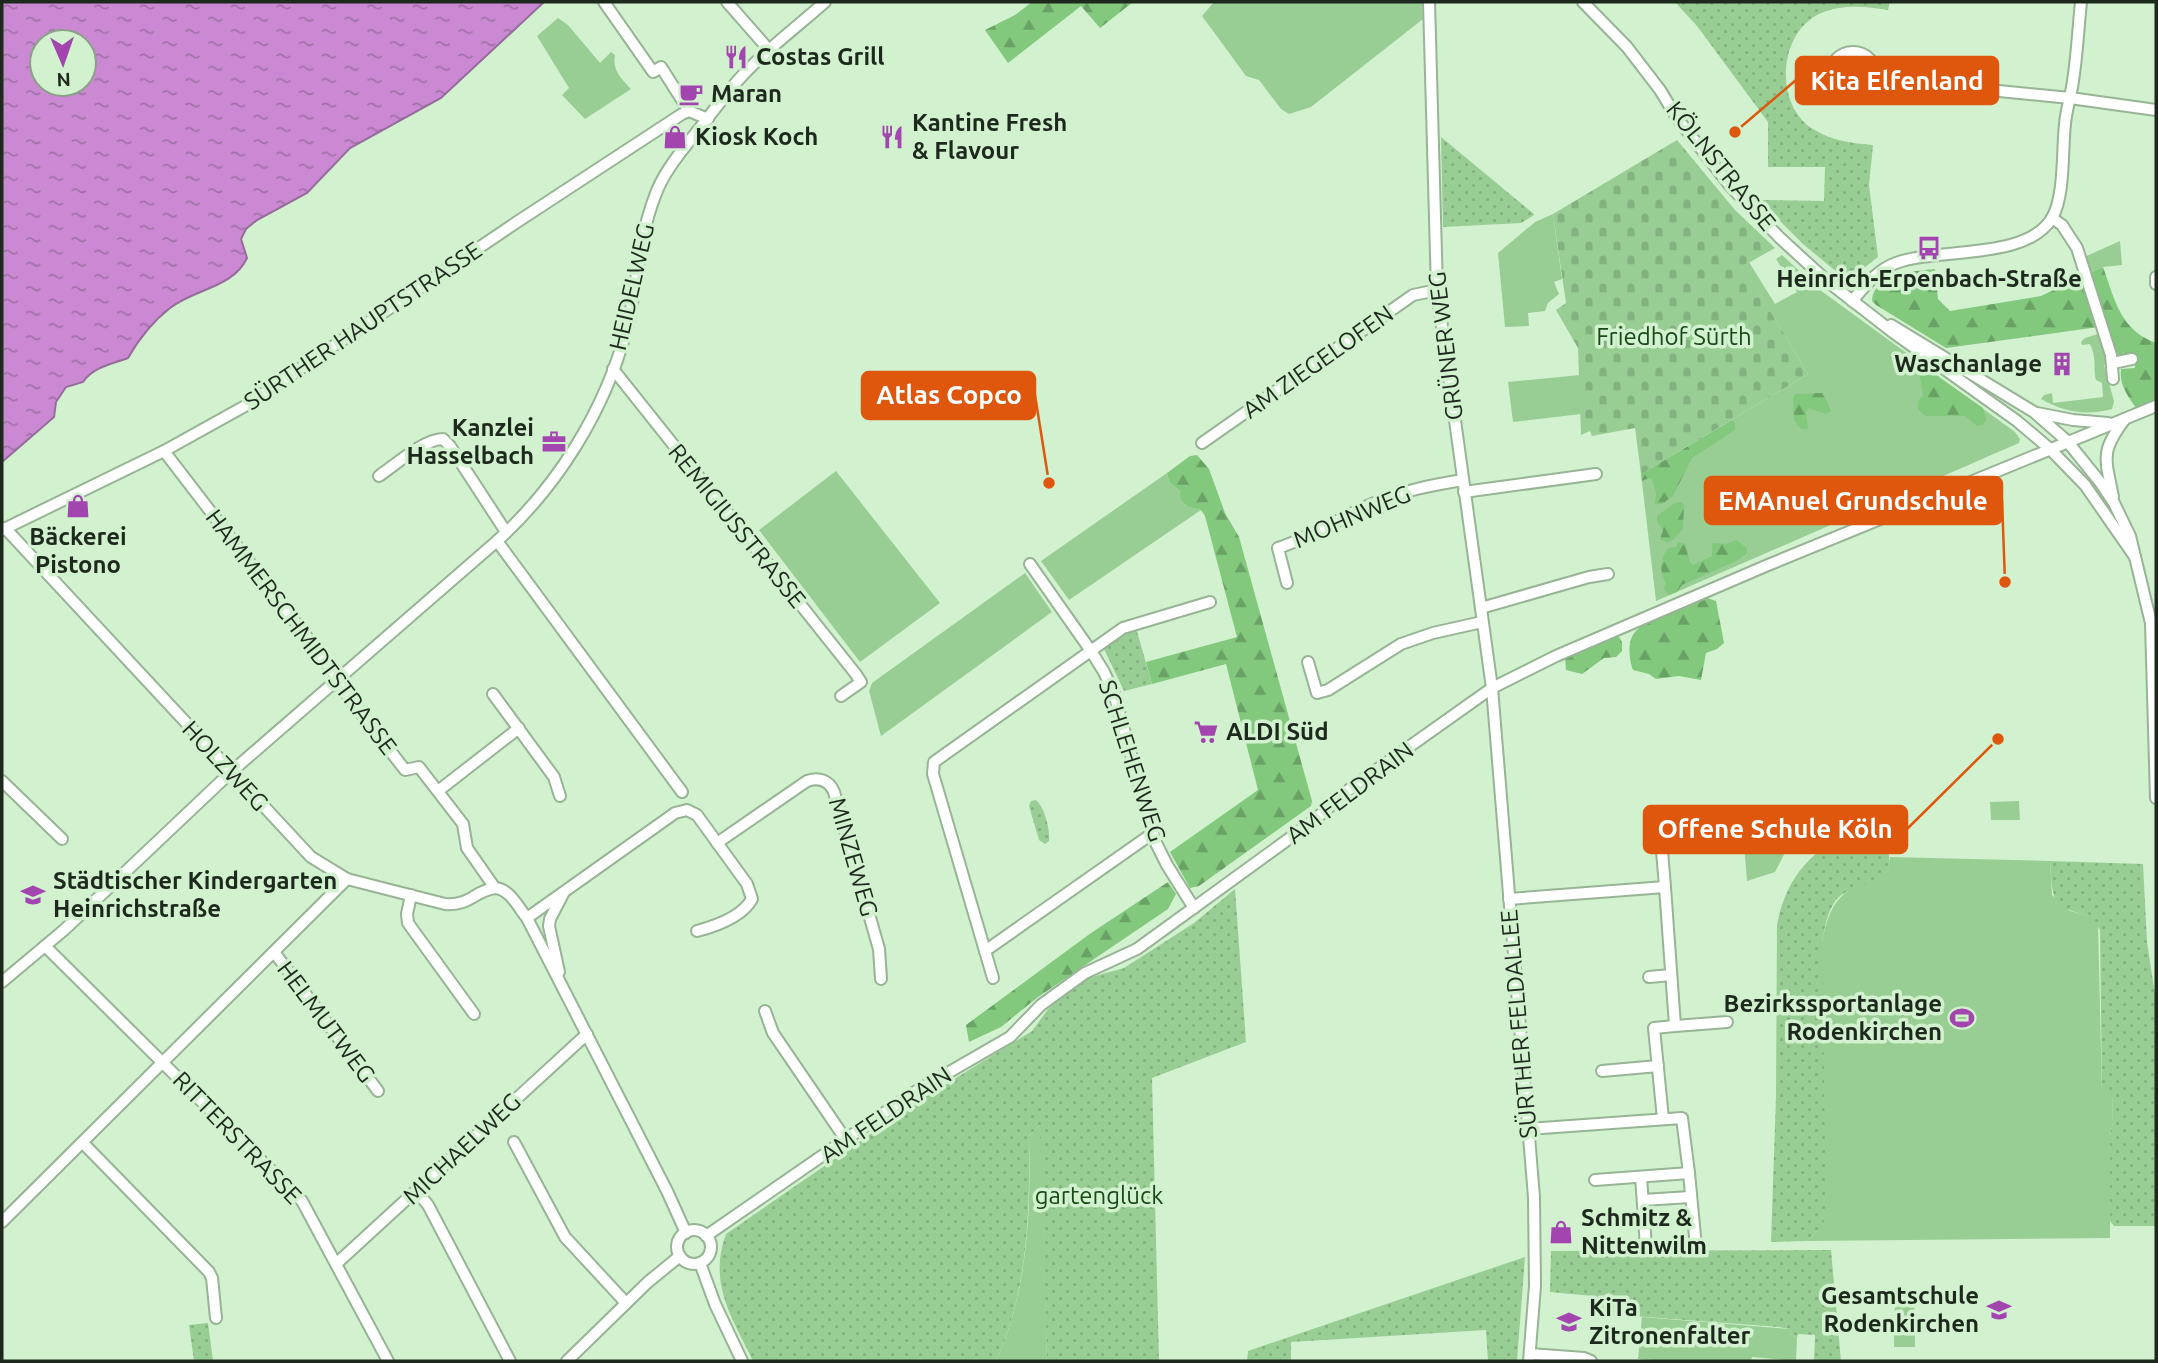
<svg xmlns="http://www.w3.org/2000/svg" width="2158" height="1363" font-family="Ubuntu,sans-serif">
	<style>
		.grass { fill: #98ce94 }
		.forest { fill: url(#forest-firs) }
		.cemetery { fill: url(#cemetery-stones) }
		.park { fill: url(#park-dots) }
		.water { fill: url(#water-ripples); stroke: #966c9c; stroke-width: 2; fill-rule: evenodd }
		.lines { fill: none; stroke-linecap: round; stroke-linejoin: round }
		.minor-casing { stroke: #97b495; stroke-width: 14 }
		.minor { stroke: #fff; stroke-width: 10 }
		.labels { text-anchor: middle; stroke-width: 7; stroke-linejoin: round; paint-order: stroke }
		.poi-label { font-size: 24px; font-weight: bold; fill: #1e291d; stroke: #d2f1cf; text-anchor: start }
		.street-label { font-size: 24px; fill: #1e291d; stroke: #d2f1cf }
		.park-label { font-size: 24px; fill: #194817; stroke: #d2f1cf }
		.leader { fill: none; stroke: #de570d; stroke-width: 2.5 }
		.callout-dot { fill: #de570d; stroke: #d2f1cf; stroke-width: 2.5 }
		.callout { fill: #de570d; stroke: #de570d; stroke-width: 2.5 }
		.callout-label { font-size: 26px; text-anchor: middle; font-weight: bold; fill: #fff }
	</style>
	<defs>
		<pattern id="forest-firs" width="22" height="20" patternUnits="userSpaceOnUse" patternTransform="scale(1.75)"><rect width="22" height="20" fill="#82c87d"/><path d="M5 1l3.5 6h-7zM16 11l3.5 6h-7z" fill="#6aa266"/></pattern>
		<pattern id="cemetery-stones" width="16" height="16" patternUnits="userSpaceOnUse" patternTransform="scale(1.75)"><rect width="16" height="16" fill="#98ce94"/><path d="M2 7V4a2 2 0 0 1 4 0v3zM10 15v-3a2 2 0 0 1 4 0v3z" fill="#83b17f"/></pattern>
		<pattern id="park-dots" width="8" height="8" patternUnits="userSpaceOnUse" patternTransform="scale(1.75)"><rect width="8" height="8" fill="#98ce94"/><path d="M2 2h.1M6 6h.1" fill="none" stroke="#83b17f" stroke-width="1.8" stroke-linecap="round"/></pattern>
		<pattern id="water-ripples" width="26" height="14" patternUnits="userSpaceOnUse" patternTransform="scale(1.75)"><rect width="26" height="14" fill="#ca89d2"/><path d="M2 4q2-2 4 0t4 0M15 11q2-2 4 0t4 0" fill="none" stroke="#a370aa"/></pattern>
	</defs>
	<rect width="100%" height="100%" fill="#d2f1cf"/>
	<g class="grass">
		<path d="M1214,2H1422L1423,19L1311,107L1289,114L1281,109L1259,80L1246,76L1202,16Z"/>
		<path d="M558,18L568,25L600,63L611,52L615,55C612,70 621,78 631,89L585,119L562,95L569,88L537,36Z"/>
		<circle cx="1852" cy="75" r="19"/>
		<path d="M1553,214L1562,279L1554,282L1559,294L1548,303L1545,311L1528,313L1529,326L1505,327L1498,253L1535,222Z"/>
		<path d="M2120,241L2122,265L2103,267L2088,275L2082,258Z"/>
		<path d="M1782,255L1820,290L2015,432L2020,439L2019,443L1656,601L1641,474L1808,374L1742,265L1749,262L1775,304L1797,292L1776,259Z"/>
		<path d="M2101,333L2110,362L2104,365L2114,401L2112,409C2087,416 2063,412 2041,399L2044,395L2052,393L2053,403L2103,397L2102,383L2096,380C2093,366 2097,359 2090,344L2082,345L2081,342L2085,338Z"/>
		<path d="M1580,375L1581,414L1513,422L1508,382Z"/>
		<path d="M836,471L940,603L860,662L759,530Z"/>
		<path d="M1167,473L1169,482L1180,491L1189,507L1201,510L1069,600L1041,561Z"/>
		<path d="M1025,573L1052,612L881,736L869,691L872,683Z"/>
		<path d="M2019,801L2020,820H1991L1990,802Z"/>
		<path d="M1795,828L1792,839L1775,872L1747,881L1743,831Z"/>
		<path d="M1890,857L2050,861L2052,895L2070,911L2094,917L2098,923L2102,1093L2112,1094L2113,1123L2110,1135V1238L1806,1241L1819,1230L1822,942C1832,892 1846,891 1888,869Z"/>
		<path d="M1041,1124L1047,1361H996C1028,1291 1031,1212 1029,1136Z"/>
		<path d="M1895,1292H1914L1915,1347H1894Z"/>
		<path d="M1642,1317L1789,1329L1791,1335L1797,1338L1796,1361L1752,1357L1751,1361H1671L1638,1359Z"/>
	</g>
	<g class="forest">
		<path d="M1032,2H1133L1100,28L1081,6L1008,63L985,30L1015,15Z"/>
		<path d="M2103,267C2115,300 2120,330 2156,343V400L2136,408C2128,396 2119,385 2121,369L2135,368L2133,356L2122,357L2116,354L2106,326L1946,348L1876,305L1872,301C1873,274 1914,271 1935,269L1938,299L1950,311L2041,296Z"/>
		<path d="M1924,367L1983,408L1986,419L1983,425L1977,426L1965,416H1925L1918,409V402L1923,395L1920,376Z"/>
		<path d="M1823,393L1831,411L1825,414L1809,408L1806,412L1808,429H1801L1794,420L1793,398L1795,394Z"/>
		<path d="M1731,421L1735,422V430L1692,458L1673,496L1662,504H1655L1656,493L1652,479L1649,478L1642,481L1641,474Z"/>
		<path d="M1197,455L1209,469L1225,513L1239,537L1312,801L1311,806L1199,886L1190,888L1170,852L1258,790L1226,664L1152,684L1146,662L1237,637L1205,516L1201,510L1189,507L1181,500L1180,491L1169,482L1167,473L1190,456Z"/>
		<path d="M1681,502L1684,505L1683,529L1673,540L1667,542L1660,539L1663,530L1657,522V516L1673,504Z"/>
		<path d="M1736,540L1747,548V553L1738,560L1682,585L1677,592L1669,595L1664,589L1666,583C1659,572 1660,558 1668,548L1676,547L1678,542L1685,544L1690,563L1693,565L1712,556V543L1726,544Z"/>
		<path d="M1707,598L1716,601L1724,643L1717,649L1706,653L1701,680L1679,676L1656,679L1649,674L1633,670C1629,659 1627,641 1635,632C1648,617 1688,606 1707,598Z"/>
		<path d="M1614,637H1619L1622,642V651L1616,657L1604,658L1582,674L1566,670L1565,657Z"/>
		<path d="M1168,882L1176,894L1168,909L1038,997L1001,1027L969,1042L966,1025L1091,933Z"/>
	</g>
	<path class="cemetery" d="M1677,140L1735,210L1775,248L1743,266L1808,374L1641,474L1635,428L1592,436L1590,431L1581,435L1578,348L1556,310L1566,303L1553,214Z"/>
	<g class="park">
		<path d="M1675,2H1890L1888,10C1868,7 1844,4 1824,12C1781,27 1773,96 1807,125C1827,140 1849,143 1873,145L1869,185L1878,257L1850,279L1844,278L1803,244L1759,200L1824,201L1825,167H1768V122L1697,26Z"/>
		<path d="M1441,137L1534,214V215L1521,223L1443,227Z"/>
		<path d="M1136,628L1152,684L1124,691L1104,649L1122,634Z"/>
		<path d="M1036,800C1045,808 1050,830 1049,841L1045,844L1039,840L1029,806L1031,801Z"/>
		<path d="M1858,832C1876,832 1890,839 1889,860C1889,866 1889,870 1884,875C1871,887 1849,885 1836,900C1827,912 1825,927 1822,941L1826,1217L1819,1230L1806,1241L1771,1242L1776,1097L1777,925C1785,880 1812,845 1858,832Z"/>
		<path d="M2050,861L2143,864L2147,942L2156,1001V1226H2114L2110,1221V1135L2113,1123L2112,1094H2102L2100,930L2093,917C2051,906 2053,904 2050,861Z"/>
		<path d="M1235,889L1246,1042L1152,1078L1159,1361H1047L1040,1125L1029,1136C1030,1212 1028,1291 996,1361H753C732,1317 708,1284 726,1234L917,1102L1032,1031L1049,1008L1088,978L1124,968L1194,923Z"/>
		<path d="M1831,1250L1841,1361H1814L1815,1335L1798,1334L1797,1338L1791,1335L1789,1329L1779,1327L1593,1313V1296L1550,1292L1551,1251Z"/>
		<path d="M1525,1257L1517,1361H1488L1486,1330L1291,1342V1361H1247L1248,1351Z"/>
		<path d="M208,1323L213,1361H194L189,1325Z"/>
	</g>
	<path class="water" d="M2,2H544L441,98L350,148L307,193L257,220L246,229L241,239L247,258C233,288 194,289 170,308C152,322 139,339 128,358C112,364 93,367 83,382L66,387L56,402L54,417L2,462ZM42,42H84V84H42Z"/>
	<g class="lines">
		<g class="minor-casing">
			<g id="minor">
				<path d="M604,2L653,72L661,67L689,111"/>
				<path d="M727,2L770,51"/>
				<path d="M1429,2L1437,290L1492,688L1534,1197L1535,1286L1529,1361"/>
				<path d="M1583,2L1627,47L1660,90L1677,118L1731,187L1780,238L1827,281L1894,333L2017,421L2049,448L2085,485L2135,557"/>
				<circle cx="1853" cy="75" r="23"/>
				<path d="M1876,75L1899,81L2070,98L2156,110"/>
				<path d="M2052,218L2062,225L2077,248L2111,355L2113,379"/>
				<path d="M2156,277V284"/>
				<path d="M1852,301C1865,286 1877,270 1896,263C1939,247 2026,261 2052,218C2065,196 2062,150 2065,124C2066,111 2070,99 2072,87C2077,59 2078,30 2081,2"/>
				<path d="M1891,325L2034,412L2067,441L2100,482L2114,503L2130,536L2151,623L2156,798"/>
				<path d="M2113,363L2132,359"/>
				<path d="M613,369L855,673L861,682L841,696"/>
				<path d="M2037,413L2073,420L2108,423"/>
				<path d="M1202,443L1413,295L1437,290"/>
				<path d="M164,451L332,670L341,687L405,770L419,767L463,824L467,848L495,888C510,889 518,907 527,918L667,1191L686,1233"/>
				<path d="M379,476C395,465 424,439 443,439L450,446L506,532"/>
				<path d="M1464,492L1596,474"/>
				<path d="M2113,497C2106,459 2099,453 2125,419"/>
				<path d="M5,528L311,857L347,879L445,904C470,906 474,891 495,888"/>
				<path d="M2,530L164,451L245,406L517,222L682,114L689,111L708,119"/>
				<path d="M497,541L682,792"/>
				<path d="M1030,564L1091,651L1104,672L1114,694L1156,843L1167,865L1194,908"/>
				<path d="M1287,583L1278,548C1311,537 1340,518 1372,504C1401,491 1432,485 1463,480"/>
				<path d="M1481,608L1589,577L1608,574"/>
				<path d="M1308,662L1317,693L1328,690L1401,644L1433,633L1482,622"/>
				<path d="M493,694L554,777L560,796"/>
				<path d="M2,781L62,839"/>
				<path d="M438,791L519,728"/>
				<path d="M717,843L807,781C819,777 829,780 834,792L879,949L881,979"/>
				<path d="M411,895L407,914L408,923L474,1014"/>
				<path d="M1509,899L1665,887L1661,839"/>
				<path d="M527,918L675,813L687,810L697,815L747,884L752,899C742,917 716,926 697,931"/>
				<path d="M45,946L302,1201L388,1361"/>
				<path d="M985,951L1153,833"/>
				<path d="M274,952L378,1091"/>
				<path d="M559,972L549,926L550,919L563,894"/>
				<path d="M1649,977L1671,975"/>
				<path d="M993,978L933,774L934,762L1123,628L1210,602"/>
				<path d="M2,982L64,930L231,772L497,541C558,486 605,410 626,331C638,287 638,239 655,196C663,173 680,153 695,134C711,115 725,94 742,76C767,49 798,26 825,2"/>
				<path d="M765,1011L773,1033L846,1140"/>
				<path d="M1675,1026L1727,1022"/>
				<path d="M1602,1071L1658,1066"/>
				<path d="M1663,1119L1654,1028L1675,1026L1665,887"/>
				<path d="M1528,1129L1682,1118L1689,1173L1595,1180"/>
				<path d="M514,1142L565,1237L626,1303"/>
				<path d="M83,1143L209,1272L212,1278L216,1318"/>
				<path d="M1689,1173L1696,1247"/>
				<path d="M1641,1177L1646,1247"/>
				<path d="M416,1191L428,1205L510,1361"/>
				<path d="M1643,1200L1690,1197"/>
				<path d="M2,1222L347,879"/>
				<circle cx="694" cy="1247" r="17"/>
				<path d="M706,1236L913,1093L1010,1037L1041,1005L1085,973L1137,949L1312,822L1351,788L1492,688L1556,656L1768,565L2156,406"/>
				<path d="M700,1263L715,1304L742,1361"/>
				<path d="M336,1264L587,1034"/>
				<path d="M1530,1354L1584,1358L1591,1361"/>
				<path d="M567,1361L648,1282L680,1256"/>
			</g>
		</g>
		<use href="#minor" class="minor"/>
	</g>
	<defs>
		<g id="restaurant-bare" transform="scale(1.89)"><path d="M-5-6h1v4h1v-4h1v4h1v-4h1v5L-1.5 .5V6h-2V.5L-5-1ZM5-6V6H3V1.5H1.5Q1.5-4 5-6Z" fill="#a345af" stroke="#d2f1cf" stroke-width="2.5" paint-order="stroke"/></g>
		<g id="cafe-bare" transform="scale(1.89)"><path d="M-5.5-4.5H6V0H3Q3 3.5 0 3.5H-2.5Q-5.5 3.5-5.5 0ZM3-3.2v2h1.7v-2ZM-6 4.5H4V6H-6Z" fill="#a345af" stroke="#d2f1cf" stroke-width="2.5" paint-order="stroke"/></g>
		<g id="shop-bare" transform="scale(1.89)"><path d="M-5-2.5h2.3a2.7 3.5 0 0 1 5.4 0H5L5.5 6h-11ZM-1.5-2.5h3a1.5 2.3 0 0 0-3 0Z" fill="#a345af" stroke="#d2f1cf" stroke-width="2.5" paint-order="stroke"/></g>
		<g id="bus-bare" transform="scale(1.89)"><path d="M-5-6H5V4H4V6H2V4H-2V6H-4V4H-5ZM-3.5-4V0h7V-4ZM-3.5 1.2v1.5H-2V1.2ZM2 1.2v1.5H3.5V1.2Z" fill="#a345af" stroke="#d2f1cf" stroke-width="2.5" paint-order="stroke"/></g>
		<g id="building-bare" transform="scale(1.89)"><path d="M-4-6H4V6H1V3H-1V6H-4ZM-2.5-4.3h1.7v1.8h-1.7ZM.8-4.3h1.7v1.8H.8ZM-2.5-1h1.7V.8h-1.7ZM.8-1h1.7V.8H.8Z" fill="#a345af" stroke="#d2f1cf" stroke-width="2.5" paint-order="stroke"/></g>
		<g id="office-bare" transform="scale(1.89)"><path d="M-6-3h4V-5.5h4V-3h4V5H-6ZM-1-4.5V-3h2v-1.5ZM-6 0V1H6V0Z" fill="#a345af" stroke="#d2f1cf" stroke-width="2.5" paint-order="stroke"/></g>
		<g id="supermarket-bare" transform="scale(1.89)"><path d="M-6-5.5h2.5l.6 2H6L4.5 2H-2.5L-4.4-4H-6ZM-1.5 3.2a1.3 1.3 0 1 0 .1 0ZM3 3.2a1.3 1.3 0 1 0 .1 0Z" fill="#a345af" stroke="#d2f1cf" stroke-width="2.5" paint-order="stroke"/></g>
		<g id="school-bare" transform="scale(1.89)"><path d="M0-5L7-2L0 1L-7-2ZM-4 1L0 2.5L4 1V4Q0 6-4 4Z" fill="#a345af" stroke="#d2f1cf" stroke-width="2.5" paint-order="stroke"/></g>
		<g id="stadium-bare" transform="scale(1.89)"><path d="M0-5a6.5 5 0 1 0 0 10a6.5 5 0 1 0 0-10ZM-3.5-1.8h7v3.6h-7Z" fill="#a345af" stroke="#d2f1cf" stroke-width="2.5" paint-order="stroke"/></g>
	</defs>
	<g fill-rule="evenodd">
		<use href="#restaurant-bare" x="736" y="57"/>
		<use href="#cafe-bare" x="691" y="94"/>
		<use href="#shop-bare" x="675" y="137"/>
		<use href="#restaurant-bare" x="892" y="137"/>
		<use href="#bus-bare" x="1929" y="248"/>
		<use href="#building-bare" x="2062" y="364"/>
		<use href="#office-bare" x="554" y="442"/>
		<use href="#shop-bare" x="78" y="506"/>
		<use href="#supermarket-bare" x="1206" y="732"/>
		<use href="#school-bare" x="33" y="895"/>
		<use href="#stadium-bare" x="1962" y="1018"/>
		<use href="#shop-bare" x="1561" y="1232"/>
		<use href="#school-bare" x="1999" y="1310"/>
		<use href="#school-bare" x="1569" y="1322"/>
	</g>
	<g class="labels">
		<g class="poi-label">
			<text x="756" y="65">Costas Grill</text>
			<text x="711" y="102">Maran</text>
			<text x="912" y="131">Kantine Fresh<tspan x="912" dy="28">&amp; Flavour</tspan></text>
			<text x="695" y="145">Kiosk Koch</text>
			<text x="1929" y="287" text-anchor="middle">Heinrich-Erpenbach-Straße</text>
			<text x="2042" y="372" text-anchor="end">Waschanlage</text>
			<text x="534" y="436" text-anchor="end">Kanzlei<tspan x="534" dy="28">Hasselbach</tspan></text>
			<text x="78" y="545" text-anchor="middle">Bäckerei<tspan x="78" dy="28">Pistono</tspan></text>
			<text x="1226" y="740">ALDI Süd</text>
			<text x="53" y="889">Städtischer Kindergarten<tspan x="53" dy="28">Heinrichstraße</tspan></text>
			<text x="1942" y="1012" text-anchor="end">Bezirkssportanlage<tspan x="1942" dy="28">Rodenkirchen</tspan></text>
			<text x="1581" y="1226">Schmitz &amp;<tspan x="1581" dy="28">Nittenwilm</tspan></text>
			<text x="1979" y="1304" text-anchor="end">Gesamtschule<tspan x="1979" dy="28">Rodenkirchen</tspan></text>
			<text x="1589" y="1316">KiTa<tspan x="1589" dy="28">Zitronenfalter</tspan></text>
		</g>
		<g class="street-label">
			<text transform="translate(1721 166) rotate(51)" y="8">KÖLNSTRASSE</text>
			<text transform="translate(632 287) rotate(-77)" y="8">HEIDELWEG</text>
			<text transform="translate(363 326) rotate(-34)" y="8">SÜRTHER HAUPTSTRASSE</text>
			<text transform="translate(1446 346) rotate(-97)" y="8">GRÜNER WEG</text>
			<text transform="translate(1318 362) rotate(-35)" y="8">AM ZIEGELOFEN</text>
			<text transform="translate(1352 517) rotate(-23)" y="8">MOHNWEG</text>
			<text transform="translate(737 526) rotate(51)" y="8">REMIGIUSSTRASSE</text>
			<text transform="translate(301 632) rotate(53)" y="8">HAMMERSCHMIDTSTRASSE</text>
			<text transform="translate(1132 761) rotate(72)" y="8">SCHLEHENWEG</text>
			<text transform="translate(225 766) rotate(47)" y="8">HOLZWEG</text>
			<text transform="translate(1350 793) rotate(-37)" y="8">AM FELDRAIN</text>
			<text transform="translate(853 857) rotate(74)" y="8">MINZEWEG</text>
			<text transform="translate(326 1022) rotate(53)" y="8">HELMUTWEG</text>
			<text transform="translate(1519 1024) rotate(-95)" y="8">SÜRTHER FELDALLEE</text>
			<text transform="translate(886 1115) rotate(-34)" y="8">AM FELDRAIN</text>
			<text transform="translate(237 1138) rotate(46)" y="8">RITTERSTRASSE</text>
			<text transform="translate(462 1149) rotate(-43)" y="8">MICHAELWEG</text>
		</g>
		<g class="park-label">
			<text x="1674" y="345">Friedhof Sürth</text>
			<text x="1099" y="1204">gartenglück</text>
		</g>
	</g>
	<path class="leader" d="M1735 132L1796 80M1049 483L1035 395M2005 582L2002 500M1998 739L1907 829"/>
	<g class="callout-dot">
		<circle cx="1735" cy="132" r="7"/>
		<circle cx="1049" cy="483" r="7"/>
		<circle cx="2005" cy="582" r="7"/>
		<circle cx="1998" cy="739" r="7"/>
	</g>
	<g class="callout">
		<rect x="1796" y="57" width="202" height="47" rx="7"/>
		<rect x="862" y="372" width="173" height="47" rx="7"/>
		<rect x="1705" y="477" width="297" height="47" rx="7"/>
		<rect x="1644" y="806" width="263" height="47" rx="7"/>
	</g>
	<g class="callout-label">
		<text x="1897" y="90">Kita Elfenland</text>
		<text x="949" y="404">Atlas Copco</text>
		<text x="1853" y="510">EMAnuel Grundschule</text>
		<text x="1775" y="838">Offene Schule Köln</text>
	</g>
	<rect width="2158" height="1363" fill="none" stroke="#1e291d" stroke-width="7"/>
	<g transform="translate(63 63) rotate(178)"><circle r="33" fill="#d2f1cf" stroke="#8aa188" stroke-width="2"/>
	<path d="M0-5L12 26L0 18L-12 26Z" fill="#a345af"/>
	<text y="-10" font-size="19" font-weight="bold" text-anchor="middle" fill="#1e291d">N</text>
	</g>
</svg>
